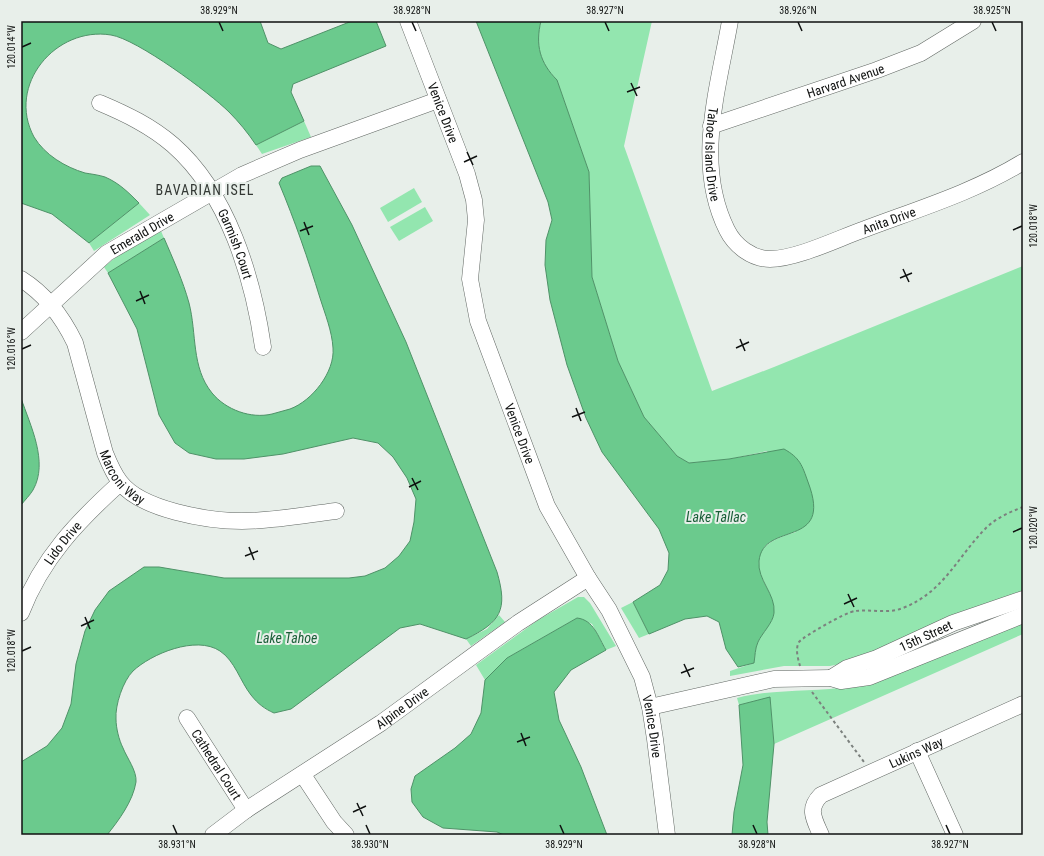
<svg xmlns="http://www.w3.org/2000/svg" width="1044" height="856" font-family="'Roboto Condensed',sans-serif">
	<style>
		.green { fill: #93e6af }
		.water { fill: #6bca8d; stroke: #4f9268 }
		.lines { fill: none; stroke-linecap: round; stroke-linejoin: round }
		.minor-casing { stroke: #616763; stroke-width: 17 }
		.path { stroke: #7c817e; stroke-width: 2; stroke-dasharray: 3 3; stroke-linecap: butt }
		.minor { stroke: #fff; stroke-width: 16 }
		.ticks { fill: none; stroke: #0f1110; stroke-width: 1.5 }
		.labels { text-anchor: middle; stroke-width: 4; stroke-linejoin: round; paint-order: stroke }
		.street-label { font-size: 13px; fill: #0f1110; stroke: #e8efea }
		.neighbourhood-label { font-size: 14px; letter-spacing: 1px; fill: #343935; stroke: #e8efea }
		.water-label { font-size: 14px; font-style: italic; fill: #195e37; stroke: #e8efea }
		.neatline { fill: none; stroke: #0f1110; stroke-width: 1.5 }
		.ticks-label { font-size: 10px; text-anchor: middle; fill: #0f1110 }
	</style>
	<rect width="100%" height="100%" fill="#e8efea"/>
	<g class="green">
		<path d="M541,21H652L624,146L712,391L774,367L1023,266V593L850,662L830,666H784L730,676V671L754,663C755,656 755,648 758,642C762,633 774,622 774,612C774,598 766,587 761,575C750,547 776,538 796,532L767,451L729,459L689,463L677,456L644,417L618,361L592,277L589,172L557,80C540,63 535,45 541,21Z"/>
		<path d="M304,121L311,137L262,154L256,145Z"/>
		<path d="M414,188L422,202L388,222L380,208Z"/>
		<path d="M139,203L150,215L94,251L89,243Z"/>
		<path d="M425,207L433,221L399,241L390,227Z"/>
		<path d="M161,231L164,238L108,273L104,267L116,257Z"/>
		<path d="M578,597H584L590,603L616,646L606,650L592,624L577,618L507,658L485,680L476,665L538,620Z"/>
		<path d="M633,602L649,634L639,638L621,608Z"/>
		<path d="M499,615L505,622L471,646L466,639L487,629Z"/>
		<path d="M1023,620V634L774,744L770,698L739,705L737,698C775,688 814,693 852,686Z"/>
	</g>
	<g class="water">
		<path d="M21,21H260L268,43L281,49L352,21H376L386,46L293,84L291,92L304,121L256,145C248,133 239,122 229,112C210,93 137,39 111,35C56,26 6,85 34,137C45,155 65,167 85,173C91,174 99,175 105,177C119,183 128,192 139,203L89,243L52,214L21,203Z"/>
		<path d="M476,21H541C535,45 540,63 557,80L589,172L592,277L618,361L644,417L677,456L689,463L729,459L784,449C800,458 802,465 808,482C834,550 763,520 759,561C757,580 776,594 774,613C773,623 762,633 758,642C755,648 755,657 754,663L738,667L726,649L719,622L707,616L685,619L649,634L633,602L660,585L668,570L669,553L659,529L602,452L586,418L567,365L550,300L545,265L546,240L552,220L548,202Z"/>
		<path d="M311,166H320L352,225L406,342L497,572C508,610 501,622 466,639L420,624L400,628L291,709L274,713C265,709 258,704 251,695C240,681 235,661 220,651C196,635 151,654 133,671C123,681 115,705 116,719C116,728 119,740 123,748C127,758 137,771 136,782C133,801 119,820 107,835H21V762L47,746L62,728L71,704L76,664L85,631L95,610L109,591L144,567H159L224,578H349L365,576L385,568L399,556L410,541L414,522L416,499L407,478L393,457L378,443L353,438L283,454L244,459H216L189,453L175,443L159,415L137,329L108,273L164,238C173,259 183,281 189,303C197,334 191,367 212,393C226,410 251,419 272,414C278,412 284,411 290,409C312,401 335,372 333,348C332,331 325,314 320,298C308,259 295,221 279,183L282,178Z"/>
		<path d="M21,398C30,425 49,462 33,490C30,495 25,500 21,505Z"/>
		<path d="M577,618C594,620 598,637 606,650L571,670L554,692L559,720L581,767L607,835H504L497,832L443,828L423,817L412,802L411,789L415,776L455,748L471,734L481,713L485,680L507,658Z"/>
		<path d="M770,697L774,744L767,822L768,835H732L734,812L743,765L739,705Z"/>
	</g>
	<g class="lines">
		<g class="minor-casing">
			<g id="minor">
				<path id="s1" d="M408,21L467,174L474,200L476,220L470,279L478,321L547,506L588,578L609,610L642,677L650,707L655,739L667,835"/>
				<path id="s2" d="M730,21C718,90 694,164 727,230C735,246 752,259 770,259C797,259 839,238 865,229C918,209 974,192 1023,162"/>
				<path id="s3" d="M100,103C126,114 151,126 173,145C228,193 253,278 263,347"/>
				<path id="s4" d="M711,126L877,70L921,53L973,21"/>
				<path id="s5" d="M21,279C45,294 63,318 75,343L105,453C109,463 113,473 120,482C141,510 208,521 242,521C273,521 304,515 336,511"/>
				<path id="s6" d="M21,332L107,253L242,175L300,150L438,100"/>
				<path id="s7" d="M21,613C42,558 78,521 120,483"/>
				<path id="s8" d="M831,678L847,668L877,658L953,623L1023,599"/>
				<path d="M650,707L774,679L831,678L841,681L869,677L1023,615"/>
				<path id="s9" d="M187,718L246,810"/>
				<path d="M917,751L955,835"/>
				<path d="M303,775L334,822L346,835"/>
				<path id="s10" d="M213,835L246,810L381,723L518,623L588,578"/>
				<path id="s11" d="M821,835C814,819 807,809 821,795L1023,704"/>
			</g>
		</g>
		<g class="path">
			<path d="M800,666C798,659 795,649 799,642C804,636 846,612 855,611C871,609 888,614 903,608C944,592 958,556 986,528C996,518 1010,512 1023,507"/>
			<path d="M812,692L864,762"/>
		</g>
		<use href="#minor" class="minor"/>
	</g>
	<path class="ticks" d="M219,22L223,31M412,22L416,31M605,22L609,31M798,22L802,31M992,22L996,31M22,47L31,43M631,83L637,96M627,92L640,87M467,152L473,165M464,162L477,156M304,222L309,235M1013,230L1022,226M300,231L313,226M903,269L909,282M900,278L912,273M140,291L145,304M136,301L149,295M740,339L745,351M736,348L749,342M22,349L31,345M576,408L581,421M572,417L585,412M412,478L418,490M409,487L421,481M1013,532L1022,528M249,547L254,560M245,556L258,551M848,594L854,607M844,604L857,598M85,617L90,629M81,626L94,620M22,651L31,647M684,664L690,677M681,673L694,668M521,733L526,746M517,742L530,737M357,803L363,816M353,812L366,806M173,825L177,834M366,825L370,834M560,825L564,834M753,825L757,834M946,825L950,834"/>
	<g class="labels">
		<g class="street-label">
			<text dy="5" stroke="none"><textPath href="#s4" startOffset="142">Harvard Avenue</textPath></text>
			<text dy="5" stroke="none"><textPath href="#s1" startOffset="98">Venice Drive</textPath></text>
			<text dy="5" stroke="none"><textPath href="#s2" startOffset="135">Tahoe Island Drive</textPath></text>
			<text dy="5" stroke="none"><textPath href="#s2" startOffset="393">Anita Drive</textPath></text>
			<text dy="5" stroke="none"><textPath href="#s6" startOffset="157">Emerald Drive</textPath></text>
			<text dy="5" stroke="none"><textPath href="#s3" startOffset="203">Garmish Court</textPath></text>
			<text dy="5" stroke="none"><textPath href="#s1" startOffset="433">Venice Drive</textPath></text>
			<text dy="5" stroke="none"><textPath href="#s5" startOffset="229">Marconi Way</textPath></text>
			<text dy="5" stroke="none"><textPath href="#s7" startOffset="82">Lido Drive</textPath></text>
			<text dy="5" stroke="none"><textPath href="#s8" startOffset="104">15th Street</textPath></text>
			<text dy="5" stroke="none"><textPath href="#s10" startOffset="228">Alpine Drive</textPath></text>
			<text dy="5" stroke="none"><textPath href="#s1" startOffset="757">Venice Drive</textPath></text>
			<text dy="5" stroke="none"><textPath href="#s11" startOffset="148">Lukins Way</textPath></text>
			<text dy="5" stroke="none"><textPath href="#s9" startOffset="55">Cathedral Court</textPath></text>
		</g>
		<g class="neighbourhood-label">
			<text x="205" y="195">BAVARIAN ISEL</text>
		</g>
		<g class="water-label">
			<text x="716" y="522">Lake Tallac</text>
			<text x="287" y="643">Lake Tahoe</text>
		</g>
	</g>
	<rect width="1044" height="856" fill="none" stroke="#e8efea" stroke-width="44"/>
	<rect x="22" y="22" width="1000" height="812" class="neatline"/>
	<g class="ticks-label">
		<text x="219" y="14">38.929°N</text>
		<text x="412" y="14">38.928°N</text>
		<text x="605" y="14">38.927°N</text>
		<text x="798" y="14">38.926°N</text>
		<text x="992" y="14">38.925°N</text>
		<text transform="translate(11 47) rotate(-90)" y="4">120.014°W</text>
		<text transform="translate(1033 226) rotate(-90)" y="4">120.018°W</text>
		<text transform="translate(11 349) rotate(-90)" y="4">120.016°W</text>
		<text transform="translate(1033 528) rotate(-90)" y="4">120.020°W</text>
		<text transform="translate(11 651) rotate(-90)" y="4">120.018°W</text>
		<text x="177" y="848">38.931°N</text>
		<text x="370" y="848">38.930°N</text>
		<text x="564" y="848">38.929°N</text>
		<text x="757" y="848">38.928°N</text>
		<text x="950" y="848">38.927°N</text>
	</g>
</svg>
